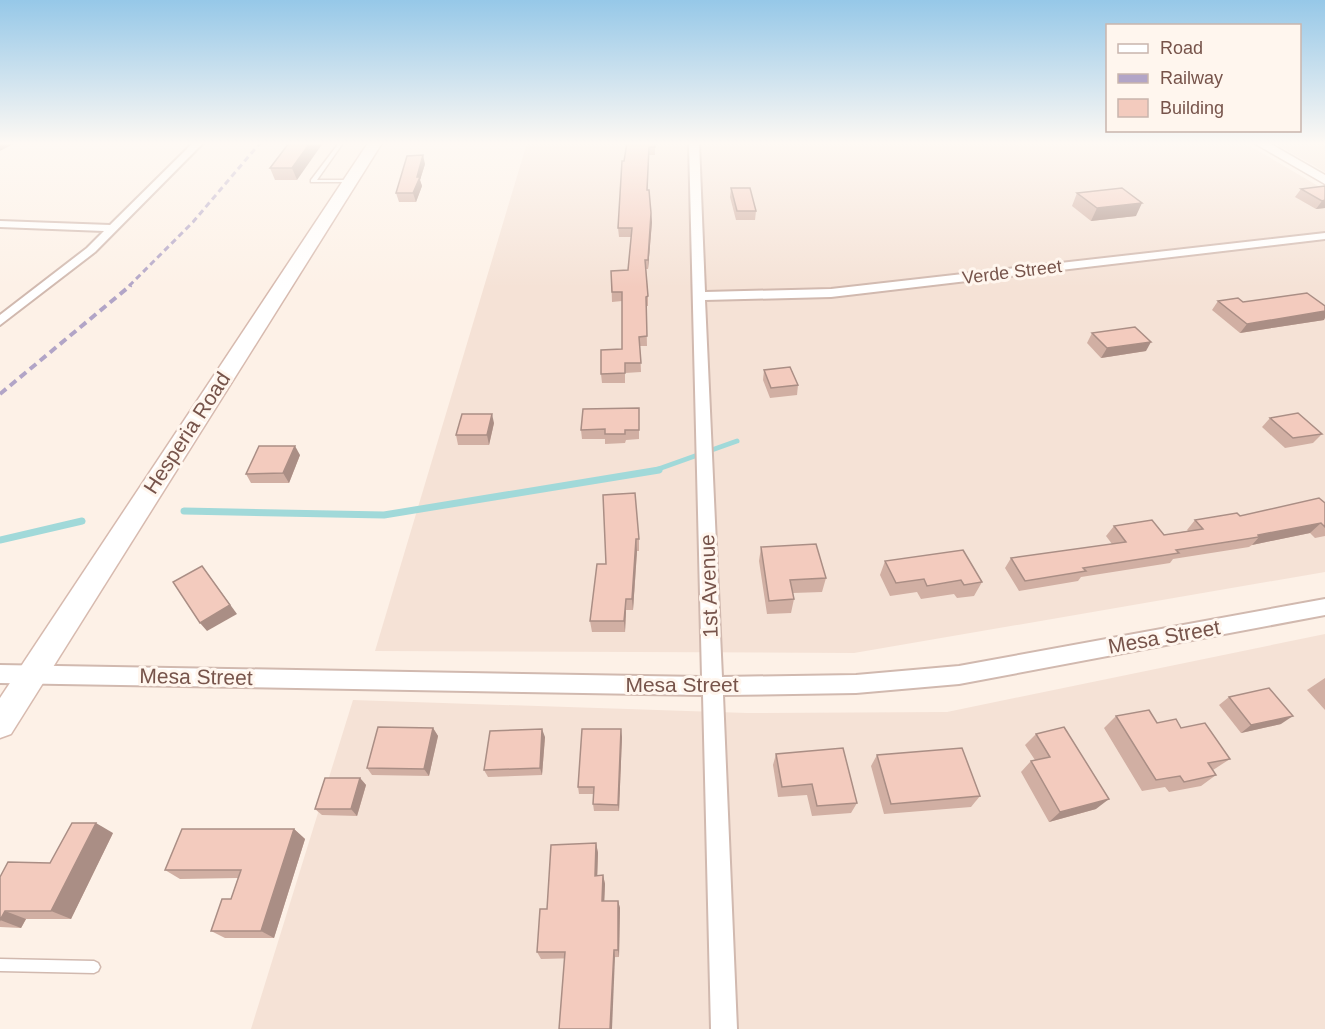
<svg xmlns="http://www.w3.org/2000/svg" width="1325" height="1029" font-family="Helvetica,sans-serif">
	<style>
		.residential { fill: #f5e2d6 }
		.lines { fill: none; stroke-linecap: round; stroke-linejoin: round }
		.stream-far1 { stroke: #a1d9d9; stroke-width: 5 }
		.stream { stroke: #a1d9d9; stroke-width: 7 }
		.service-casing { stroke: #d1b9af; stroke-width: 3 }
		.minor-casing { stroke: #d1b9af; stroke-width: 4 }
		.tertiary-casing { stroke: #d1b9af; stroke-width: 3 }
		.secondary-casing { stroke: #d7baaf; stroke-width: 3 }
		.service { fill: #fff; fill-rule: evenodd }
		.minor { fill: #fff; fill-rule: evenodd }
		.tertiary { fill: #fff; fill-rule: evenodd }
		.secondary { fill: #fff; fill-rule: evenodd }
		.rail-far1 { stroke: #b2a5c7; stroke-width: 3; stroke-dasharray: 6 4; stroke-linecap: butt }
		.rail { stroke: #b2a5c7; stroke-width: 4; stroke-dasharray: 8 5; stroke-linecap: butt }
		.wall { fill: #d1afa3 }
		.shaded-wall { fill: #aa8e85 }
		.building { fill: #f3cbbe; stroke: #aa8e85; stroke-width: 1.5 }
		.labels { text-anchor: middle; stroke-width: 6; stroke-linejoin: round; paint-order: stroke }
		.far-street-label { font-size: 18px; fill: #77544b; stroke: #fff6ee }
		.street-label { font-size: 21px; fill: #77544b; stroke: #fff6ee }
	</style>
	<rect width="100%" height="100%" fill="#fdf1e7"/>
	<g class="residential">
		<path d="M527,143H1245L1325,190V572L854,653L375,651Z"/>
		<path d="M1274,143H1325V172Z"/>
		<path d="M1325,634V1029H251L353,700L747,713L947,712Z"/>
	</g>
	<g class="lines">
		<path class="stream-far1" d="M650,472L737,441"/>
		<g class="stream">
			<path d="M184,511L384,515L659,470"/>
			<path d="M0,540L82,521"/>
		</g>
		<g class="service-casing">
			<g id="service">
				<path d="M339,143H343L317,180H352V182H311V180Z"/>
				<path d="M0,959L94,961L98,963L100,967L98,971L94,973L0,971Z"/>
			</g>
		</g>
		<g class="minor-casing">
			<g id="minor">
				<path d="M193,143H203L95,252L0,325V315L87,248L104,231L0,227V221L110,225Z"/>
				<path d="M689,143H699L705,292L831,289L1325,233V239L831,297L705,300L722,677L856,675L959,666L1325,599V615L959,684L856,693L723,695L737,1029H711L703,695L0,683V665L702,677Z"/>
			</g>
		</g>
		<g class="tertiary-casing">
			<path id="tertiary" d="M1254,143H1269L1325,175V184Z"/>
		</g>
		<g class="secondary-casing">
			<path id="secondary" d="M368,143H382L11,734L0,738V698Z"/>
		</g>
		<use href="#service" class="service"/>
		<use href="#minor" class="minor"/>
		<use href="#tertiary" class="tertiary"/>
		<use href="#secondary" class="secondary"/>
		<path class="rail-far1" d="M129,286L193,222L260,143"/>
		<path class="rail" d="M0,394L131,285"/>
	</g>
	<g class="wall">
		<path d="M289,143L297,180H275L270,168Z"/>
		<path d="M655,143V155H649L647,190L652,222L648,269H646L648,296V306H646L647,346H640L641,372L625,373V383H602L601,374L622,349V301L612,302L611,271L628,270L631,237H619L618,228L624,161Z"/>
		<path d="M425,164L420,180L422,186L416,202H399L396,193Z"/>
		<path d="M1325,186V208L1316,209L1295,197L1301,189Z"/>
		<path d="M731,188L756,211L755,220H736L730,197Z"/>
		<path d="M1077,193L1136,216L1091,221L1072,206Z"/>
		<path d="M1218,301L1243,302L1324,320L1240,333L1212,310Z"/>
		<path d="M1092,333L1146,351L1101,358L1087,343Z"/>
		<path d="M764,370L798,385L797,395L770,398L763,380Z"/>
		<path d="M639,408V439L626,440L625,443L605,444V439H582L581,430Z"/>
		<path d="M1270,418L1322,434L1313,443L1285,448L1262,427Z"/>
		<path d="M494,423L489,445H458L456,435Z"/>
		<path d="M300,455L289,483H251L246,474Z"/>
		<path d="M603,495L639,539V551H637L633,610H626L625,632H592L590,621L606,564Z"/>
		<path d="M1325,503V536L1315,538L1310,533L1252,545L1249,547L1173,559L1170,563L1081,577L1078,581L1019,591L1005,568L1011,558L1112,544L1106,536L1114,526L1164,535L1188,531L1187,530L1195,520L1240,516Z"/>
		<path d="M761,547L826,578L822,592L793,593L794,599L791,613L767,614L759,561Z"/>
		<path d="M885,561L982,582L974,596L957,598L954,594L921,599L917,592L890,596L880,575Z"/>
		<path d="M1325,678V710L1307,690Z"/>
		<path d="M1229,697L1281,724L1241,733L1219,705Z"/>
		<path d="M1116,716L1181,728L1230,759L1213,770L1216,775L1201,786L1169,792L1165,787L1142,791L1104,728Z"/>
		<path d="M433,728L438,736L429,776L372,775L367,768Z"/>
		<path d="M1036,734L1096,809L1049,822L1021,772L1031,761L1035,760L1025,745Z"/>
		<path d="M545,737L542,775L488,777L484,770Z"/>
		<path d="M622,737L619,811H594L593,804V794H579L578,787Z"/>
		<path d="M776,754L857,803L851,813L812,816L807,795L778,797L773,765Z"/>
		<path d="M877,755L980,796L971,807L884,814L871,766Z"/>
		<path d="M360,778L366,785L357,816L322,815L315,809Z"/>
		<path d="M294,829L305,839L274,938H225L211,931L231,899L238,878L180,879L165,870Z"/>
		<path d="M113,833L71,919H26L21,928L0,927V877L50,863Z"/>
		<path d="M596,843L598,853L597,876L603,875L605,884L604,901H618L620,908L619,957L541,959L537,952Z"/>
	</g>
	<g class="shaded-wall">
		<path d="M0,143H15L0,151Z"/>
		<path d="M310,143H323L297,180L292,168Z"/>
		<path d="M423,155L425,164L420,180L422,186L416,202L413,193Z"/>
		<path d="M1325,200V208L1316,209L1322,201Z"/>
		<path d="M1142,203L1136,216L1091,221L1097,208Z"/>
		<path d="M651,213L652,222L648,269V260Z"/>
		<path d="M1325,311V318L1324,320L1240,333L1247,324Z"/>
		<path d="M1151,342L1146,351L1101,358L1107,348Z"/>
		<path d="M492,414L494,423L489,445L487,435Z"/>
		<path d="M295,446L300,455L289,483L283,473Z"/>
		<path d="M1321,523L1310,533L1252,545L1259,537L1258,535Z"/>
		<path d="M636,539L637,551L633,610L632,599Z"/>
		<path d="M202,566L237,614L207,631L200,623Z"/>
		<path d="M626,599V610L625,632L624,621Z"/>
		<path d="M1293,716L1281,724L1241,733L1251,725Z"/>
		<path d="M433,728L438,736L429,776L424,769Z"/>
		<path d="M542,729L545,737L542,775L540,768Z"/>
		<path d="M621,729L622,737L619,811L618,805Z"/>
		<path d="M360,778L366,785L357,816L351,809Z"/>
		<path d="M1109,799L1096,809L1049,822L1060,812Z"/>
		<path d="M96,823L113,833L71,919L51,911Z"/>
		<path d="M294,829L305,839L274,938L261,931Z"/>
		<path d="M596,843L598,853L597,884L595,876Z"/>
		<path d="M603,875L605,884L604,909L602,901Z"/>
		<path d="M618,901L620,908L619,957L618,950Z"/>
		<path d="M5,911L26,919L21,928L0,920Z"/>
		<path d="M614,950L615,957L612,1029H610Z"/>
	</g>
	<g class="building">
		<path d="M289,143H310L292,168H270Z"/>
		<path d="M627,143H655V147H649L647,190H649L651,213L648,260H645L648,296L646,297L647,336L639,337L641,363H625V373L601,374V350L622,349V292H612L611,271L628,270L632,228H618L622,161H624Z"/>
		<path d="M423,155L417,177H420L413,193H396L407,156Z"/>
		<path d="M1325,186V200L1322,201L1301,189Z"/>
		<path d="M731,188H750L756,211H737Z"/>
		<path d="M1122,188L1142,203L1097,208L1077,193Z"/>
		<path d="M1307,293L1325,306V311L1247,324L1218,301L1238,298L1243,302Z"/>
		<path d="M1135,327L1151,342L1107,348L1092,333Z"/>
		<path d="M790,367L798,385L771,388L764,370Z"/>
		<path d="M639,408V430H625V434H605V429L581,430L583,409Z"/>
		<path d="M1298,413L1322,434L1293,438L1270,418Z"/>
		<path d="M462,414H492L487,435H456Z"/>
		<path d="M259,446H295L283,473L246,474Z"/>
		<path d="M635,493L639,539H636L632,599H626L624,621H590L597,564H606L603,495Z"/>
		<path d="M1319,498L1325,503V527L1321,523L1258,535L1259,537L1176,550L1179,553L1083,568L1086,571L1025,581L1011,558L1126,542L1114,526L1152,520L1164,535L1203,529L1195,520L1237,513L1240,516Z"/>
		<path d="M816,544L826,578L790,580L794,599L769,601L761,547Z"/>
		<path d="M963,550L982,582L964,585L961,580L927,586L924,579L896,583L885,561Z"/>
		<path d="M202,566L230,605L200,623L173,582Z"/>
		<path d="M1269,688L1293,716L1251,725L1229,697Z"/>
		<path d="M1149,710L1157,723L1176,719L1181,728L1205,723L1230,759L1208,763L1216,775L1184,782L1180,776L1156,780L1116,716Z"/>
		<path d="M378,727L433,728L424,769L367,768Z"/>
		<path d="M1064,727L1109,799L1060,812L1031,761L1050,757L1036,734Z"/>
		<path d="M542,729L540,768L484,770L490,731Z"/>
		<path d="M582,729H621L618,805L593,804L594,787H578Z"/>
		<path d="M843,748L857,803L817,806L812,784L782,787L776,754Z"/>
		<path d="M962,748L980,796L891,804L877,755Z"/>
		<path d="M325,778H360L351,809H315Z"/>
		<path d="M72,823H96L51,911H5L0,920V877L8,862L50,863Z"/>
		<path d="M182,829H294L261,931H211L222,899H231L241,870H165Z"/>
		<path d="M596,843L595,876L603,875L602,901H618V950H614L610,1029H559L565,952H537L540,909H547L551,845Z"/>
	</g>
	<linearGradient id="sky" x2="0" y2="1"><stop stop-color="#96c8e8"/><stop offset="0.5" stop-color="#fef9f4"/><stop offset="1" stop-color="#fef9f4" stop-opacity="0"/></linearGradient>
	<rect width="1325" height="287" fill="url(#sky)"/>
	<g class="labels">
		<g class="far-street-label">
			<text transform="translate(1012 272) rotate(-7)" y="6">Verde Street</text>
		</g>
		<g class="street-label">
			<text transform="translate(187 433) rotate(-57)" y="7">Hesperia Road</text>
			<text transform="translate(709 586) rotate(-92)" y="7">1st Avenue</text>
			<text transform="translate(1164 637) rotate(-10)" y="7">Mesa Street</text>
			<text transform="translate(196 677) rotate(1)" y="7">Mesa Street</text>
			<text x="682" y="692">Mesa Street</text>
		</g>
	</g>
	<rect x="1106" y="24" width="195" height="108" fill="#fff6ee" stroke="#c9b5ad" stroke-width="1.5"/>
	<rect x="1118" y="44" width="30" height="9" fill="#ffffff" stroke="#c9b5ad" stroke-width="1.5"/>
	<text x="1160" y="54" font-size="18" fill="#77544b">Road</text>
	<rect x="1118" y="74" width="30" height="9" fill="#b2a5c7" stroke="#c9b5ad" stroke-width="1.5"/>
	<text x="1160" y="84" font-size="18" fill="#77544b">Railway</text>
	<rect x="1118" y="99" width="30" height="18" fill="#f3cbbe" stroke="#c9b5ad" stroke-width="1.5"/>
	<text x="1160" y="114" font-size="18" fill="#77544b">Building</text>
</svg>
